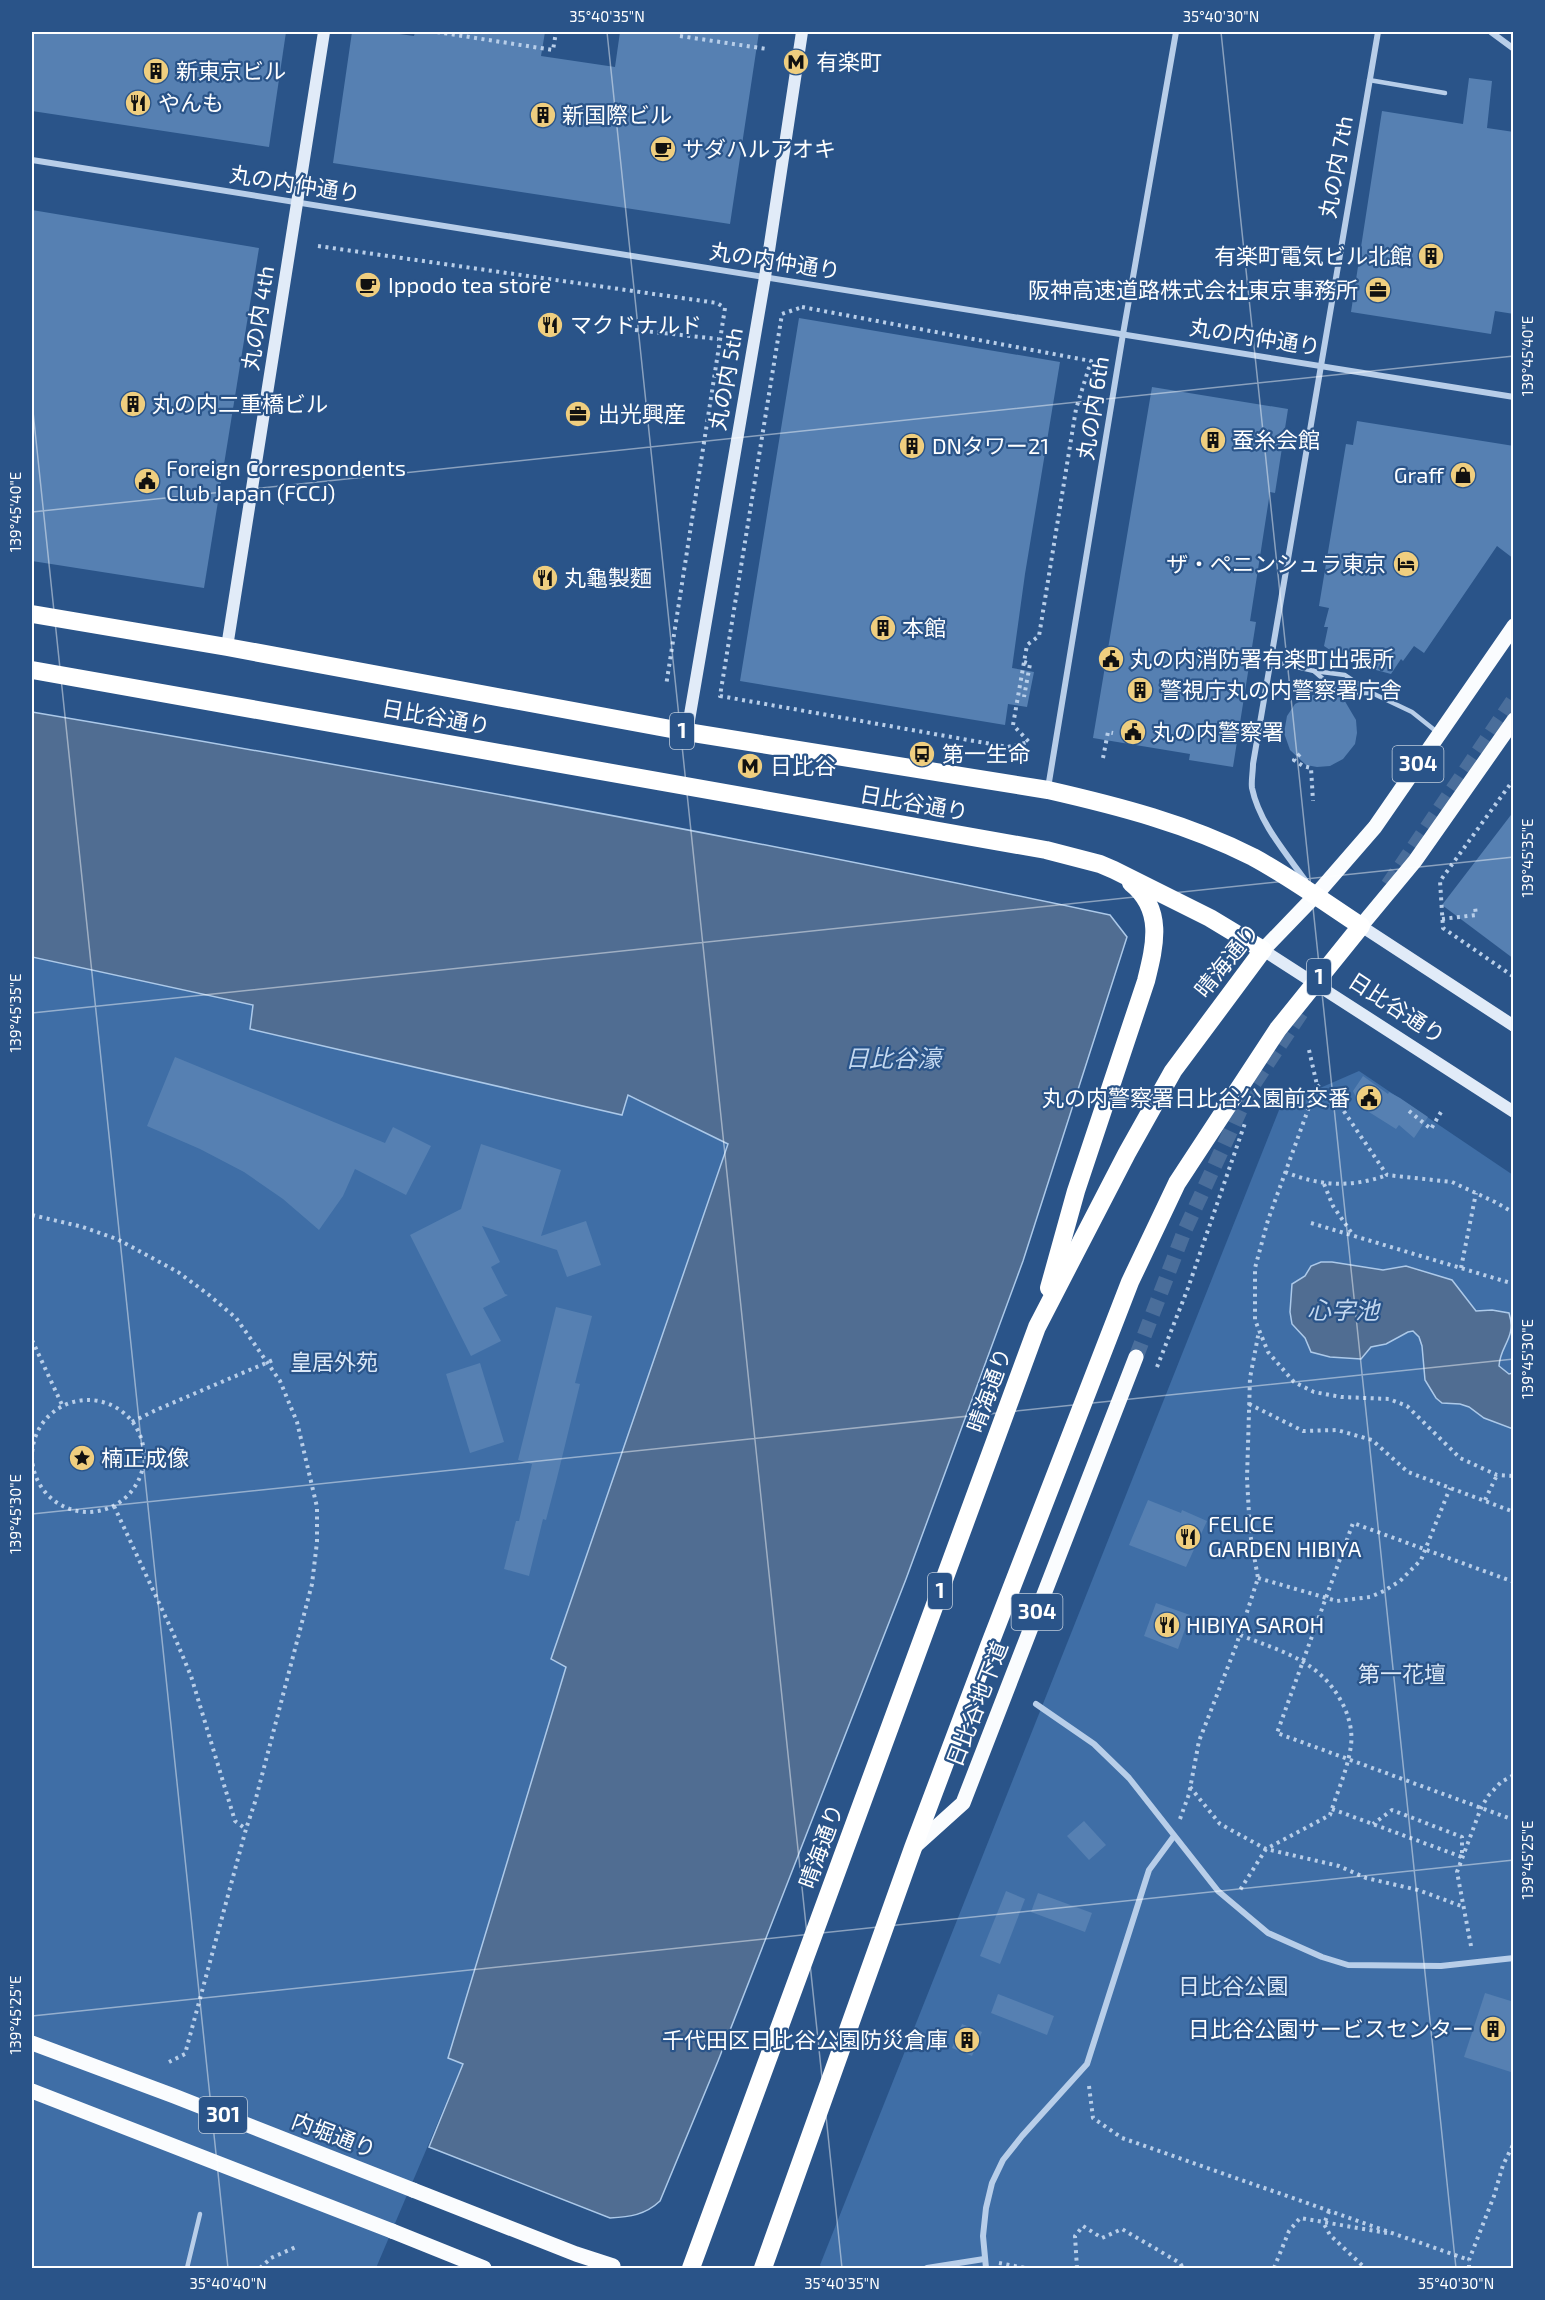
<svg xmlns="http://www.w3.org/2000/svg" width="1545" height="2300" font-family="'Exo 2','Noto Sans JP',sans-serif">
	<style>
		.green { fill: #3f6ea6 }
		.water { fill: #506d92; stroke: #acc9e9; stroke-width: 1.5 }
		.building { fill: #5680b2 }
		.lines { fill: none; stroke-linecap: round; stroke-linejoin: round }
		.primary-tunnel { stroke: #4a6e9b; stroke-width: 15; stroke-dasharray: 15 8; stroke-linecap: butt }
		.path { stroke: #b8cee9; stroke-width: 4; stroke-dasharray: 3 4.5; stroke-linecap: butt }
		.lane { stroke: #b8cee9; stroke-width: 4.5 }
		.street { stroke: #b8cee9; stroke-width: 6 }
		.secondary { stroke: #e1ebf8; stroke-width: 12 }
		.primary { stroke: #fafcfe; stroke-width: 15 }
		.highway { stroke: #fff; stroke-width: 18 }
		.primary-bridge { stroke: #fafcfe; stroke-width: 15 }
		.ticks { fill: none; stroke: #fff; stroke-width: 1.5; stroke-opacity: 0.45 }
		.labels { text-anchor: middle; stroke-width: 4.5; stroke-linejoin: round; paint-order: stroke }
		.shield { fill: #2a5489; stroke: #bfccdc; stroke-width: 1.5 }
		.shield-label { font-size: 21px; font-weight: bold; fill: #fff }
		.poi-label { font-size: 22px; fill: #fff; stroke: #2a5489; text-anchor: start }
		.street-label { font-size: 22px; fill: #fff; stroke: #2a5489 }
		.park-label { font-size: 22px; fill: #dbe8f7; stroke: #2a5489 }
		.water-label { font-size: 24px; font-style: italic; fill: #c3d8f0; stroke: #2a5489 }
		.neatline { fill: none; stroke: #fff; stroke-width: 2 }
		.ticks-label { font-size: 15px; text-anchor: middle; fill: #fff }
	</style>
	<rect width="100%" height="100%" fill="#2a5489"/>
	<g class="green">
		<path d="M32,957L253,1005L251,1023L290,1038L621,1115L627,1095L728,1144L551,1659L566,1666L449,2059L463,2063L376,2268H32Z"/>
		<path d="M1359,1071L1513,1175V2268H822L820,2265L1281,1105Z"/>
	</g>
	<g class="water">
		<path d="M32,712C392,773 752,839 1110,915L1127,937L1023,1261L906,1579L718,2061L660,2201C645,2215 630,2217 610,2218L429,2147L463,2064L448,2058L566,1667L551,1659L728,1144L628,1095L622,1115L250,1029L253,1005L32,957Z"/>
		<path d="M1321,1262H1332L1383,1270L1406,1266L1452,1280L1476,1311L1492,1310L1509,1313C1517,1338 1500,1345 1499,1366L1509,1374L1513,1373V1429L1484,1418L1469,1407L1460,1404L1442,1403L1436,1398L1425,1380L1422,1346L1419,1337L1413,1331L1408,1332L1386,1344L1371,1347L1361,1359L1330,1357L1311,1352L1305,1338L1292,1324L1290,1312L1292,1284L1305,1276L1311,1266Z"/>
	</g>
	<g class="building">
		<path d="M32,32H286L269,147L32,111Z"/>
		<path d="M352,32H385L414,36L415,32H545L541,56L615,67L620,32H759L730,224L333,163Z"/>
		<path d="M1469,78L1492,81L1487,128L1514,132V314L1495,311L1491,334L1351,312L1382,111L1463,124Z"/>
		<path d="M32,210L259,248L204,588L32,561Z"/>
		<path d="M799,318L1060,362L1025,574L1012,668L1034,672L1027,707L1008,704L1005,725L740,681Z"/>
		<path d="M1152,387L1288,409L1275,493L1270,492L1250,621L1256,622L1233,767L1189,760L1190,754L1093,738Z"/>
		<path d="M1357,421L1514,446V559L1497,546L1424,653L1414,646L1403,661L1401,659L1391,674L1350,663L1324,646L1328,627H1324L1329,608L1319,606L1346,444L1353,445Z"/>
		<path d="M1333,694L1343,698L1356,720L1357,733L1355,744L1343,759L1330,766L1317,767L1306,765L1290,750L1284,733L1287,716L1295,704L1313,695Z"/>
		<path d="M1514,811V959L1442,905Z"/>
		<path d="M175,1057L385,1143L393,1127L431,1146L406,1195L355,1169L343,1196L319,1230L283,1199L244,1172L200,1149L147,1126Z"/>
		<path d="M1363,1076L1388,1094L1389,1092L1400,1098L1428,1117L1414,1138L1399,1125L1396,1129L1361,1107L1353,1091Z"/>
		<path d="M481,1144L561,1170L541,1236L586,1221L601,1265L567,1277L557,1250L482,1226L500,1262L491,1267L505,1294L508,1295L483,1308L501,1341L471,1356L410,1235L461,1209Z"/>
		<path d="M556,1307L592,1316L575,1383L580,1384L557,1478L546,1520L543,1519L529,1576L504,1569L516,1521H519L532,1464L518,1460Z"/>
		<path d="M480,1363L504,1442L470,1453L446,1374Z"/>
		<path d="M1148,1500L1181,1513L1182,1510L1207,1521L1186,1567L1129,1545Z"/>
		<path d="M1156,1603L1190,1615L1178,1649L1144,1636Z"/>
		<path d="M1084,1821L1106,1845L1089,1860L1067,1836Z"/>
		<path d="M1006,1891L1025,1899L1000,1964L980,1956Z"/>
		<path d="M1038,1893L1092,1913L1085,1932L1031,1912Z"/>
		<path d="M1485,1993L1514,2002V2073L1464,2057Z"/>
		<path d="M998,1994L1054,2016L1047,2035L991,2013Z"/>
		<path d="M962,2024L982,2032L972,2056L952,2048Z"/>
	</g>
	<g class="lines">
		<g class="primary-tunnel">
			<path d="M1388,885L1514,699"/>
			<path d="M1136,1357L1184,1232L1249,1091L1305,1007"/>
		</g>
		<g class="path">
			<path d="M437,32L553,50L556,32"/>
			<path d="M680,36L767,49"/>
			<path d="M318,246L717,303L725,308L666,686"/>
			<path d="M802,307L1091,361L1076,409L1039,636L1027,645L1013,725L1029,742L1008,747L720,696L782,314Z"/>
			<path d="M635,330L718,339"/>
			<path d="M1024,662L1030,664L1024,697"/>
			<path d="M1300,754L1294,760L1303,766L1311,768L1313,801"/>
			<path d="M1103,758L1108,732L1113,733"/>
			<path d="M1514,779L1440,881L1443,928L1514,977"/>
			<path d="M1442,919L1476,915L1475,907"/>
			<path d="M1309,1050L1317,1085L1268,1220L1255,1268V1320L1268,1352L1294,1382L1314,1392L1341,1397L1389,1399L1407,1406L1460,1458L1497,1475L1514,1476"/>
			<path d="M1317,1085L1343,1110L1387,1175L1452,1182L1495,1202L1514,1213"/>
			<path d="M1409,1111L1431,1129L1441,1112"/>
			<path d="M1285,1172C1320,1186 1351,1188 1387,1175"/>
			<path d="M1324,1184L1333,1206L1353,1235"/>
			<path d="M32,1215L83,1227L117,1239L178,1272L209,1295L236,1318L253,1342L280,1381L297,1422L317,1507V1542L312,1584L255,1802L246,1829"/>
			<path d="M1311,1223L1514,1284"/>
			<path d="M1461,1268L1476,1193"/>
			<path d="M32,1340L63,1407"/>
			<path d="M1157,1367L1188,1288L1245,1123"/>
			<circle cx="88" cy="1456" r="56"/>
			<path d="M1249,1404L1303,1431L1337,1430L1372,1440L1408,1472L1514,1512"/>
			<path d="M132,1422L156,1410L273,1360"/>
			<path d="M1485,1500L1497,1475"/>
			<path d="M114,1506L173,1633L191,1676L235,1821L246,1829L185,2054L169,2062"/>
			<path d="M1258,1578L1337,1601L1370,1597L1384,1591L1400,1581L1421,1560L1450,1488"/>
			<path d="M1514,1582L1353,1523L1277,1733L1514,1820"/>
			<path d="M1240,1635C1280,1651 1319,1660 1341,1701C1348,1713 1353,1730 1351,1745C1348,1769 1337,1792 1330,1815L1266,1849L1240,1890"/>
			<path d="M1190,1787L1220,1824L1266,1849L1339,1866L1366,1878L1418,1890L1464,1907"/>
			<path d="M1332,1809L1462,1857V1837L1392,1810L1373,1824"/>
			<path d="M1180,1819L1189,1794L1199,1741L1236,1646L1258,1578L1250,1533L1247,1478L1250,1378L1259,1331"/>
			<path d="M1471,1946L1457,1872L1481,1808L1488,1796L1501,1782L1514,1775"/>
			<path d="M1089,2086L1093,2118L1122,2138L1469,2260"/>
			<path d="M1329,2211L1324,2224L1330,2235L1365,2268"/>
			<path d="M999,2263L1025,2268"/>
			<path d="M260,2268L271,2258L296,2247"/>
			<path d="M1077,2268L1075,2236L1083,2226L1102,2238L1122,2229L1180,2263L1183,2268"/>
			<path d="M1274,2268L1289,2231L1300,2218L1387,2233"/>
			<path d="M1469,2268V2260L1494,2196L1503,2165L1514,2143"/>
		</g>
		<g class="lane">
			<path d="M1369,80L1445,93"/>
			<path d="M1270,661L1314,671L1345,675L1372,693L1412,712L1437,732"/>
			<path d="M1314,671L1339,693H1372"/>
			<path d="M187,2268L200,2214"/>
		</g>
		<g class="street">
			<path d="M1491,32L1514,49"/>
			<path d="M32,160L1514,397"/>
			<path d="M1048,788L1123,334L1176,32"/>
			<path d="M1305,880C1285,852 1259,822 1252,788C1251,781 1253,772 1253,764L1378,32"/>
			<path d="M1036,1704L1094,1744L1129,1778L1218,1891L1268,1933L1322,1957L1348,1965L1441,1966L1514,1958"/>
			<path d="M927,2268L984,2259"/>
			<path d="M986,2268L983,2236L986,2208L992,2183L1003,2160L1022,2136L1087,2064L1149,1870L1174,1836"/>
		</g>
		<g class="secondary">
			<path d="M227,647L324,32"/>
			<path d="M687,732L765,277L802,32"/>
			<path d="M1361,926L1514,1026"/>
			<path d="M1263,950L1514,1112"/>
		</g>
		<g class="primary">
			<path d="M1361,926L1415,861L1514,720"/>
			<path d="M1263,950L1315,896L1375,827L1514,626"/>
			<path d="M913,1848L963,1803L1136,1357"/>
			<path d="M32,2043L174,2096L413,2190"/>
			<path d="M32,2091L392,2231"/>
		</g>
		<g class="highway">
			<path d="M32,614L227,647L687,732L1048,790C1118,806 1188,824 1253,857C1290,877 1326,903 1361,926L1278,1029L1177,1183L1130,1282L989,1646L913,1848L763,2268"/>
			<path d="M32,670L1046,850L1100,864L1114,870L1210,918L1263,950L1173,1071L1127,1153L1037,1327L691,2268"/>
			<path d="M1049,1288L1076,1191L1146,981C1155,945 1164,909 1131,883"/>
		</g>
		<g class="primary-bridge">
			<path d="M413,2190L576,2254L613,2266"/>
			<path d="M392,2231L484,2268"/>
		</g>
	</g>
	<path class="ticks" d="M607,32L842,2268M1221,32L1456,2268M32,402L228,2268M32,512L1514,356M32,1013L1514,857M32,1514L1514,1359M32,2016L1514,1860"/>
	<defs>
		<g id="metro-disc" transform="scale(1.35)"><circle r="9.5" fill="#efce7f" stroke="#2a5489"/><path d="M-5.5 5V-5H-3L0 0L3-5H5.5V5H3V-.5L0 4L-3-.5V5Z" fill="#111"/></g>
		<g id="building-disc" transform="scale(1.35)"><circle r="9.5" fill="#efce7f" stroke="#2a5489"/><path d="M-4-6H4V6H1V3H-1V6H-4ZM-2.5-4.3h1.7v1.8h-1.7ZM.8-4.3h1.7v1.8H.8ZM-2.5-1h1.7V.8h-1.7ZM.8-1h1.7V.8H.8Z" fill="#111"/></g>
		<g id="restaurant-disc" transform="scale(1.35)"><circle r="9.5" fill="#efce7f" stroke="#2a5489"/><path d="M-5-6h1v4h1v-4h1v4h1v-4h1v5L-1.5 .5V6h-2V.5L-5-1ZM5-6V6H3V1.5H1.5Q1.5-4 5-6Z" fill="#111"/></g>
		<g id="cafe-disc" transform="scale(1.35)"><circle r="9.5" fill="#efce7f" stroke="#2a5489"/><path d="M-5.5-4.5H6V0H3Q3 3.5 0 3.5H-2.5Q-5.5 3.5-5.5 0ZM3-3.2v2h1.7v-2ZM-6 4.5H4V6H-6Z" fill="#111"/></g>
		<g id="office-disc" transform="scale(1.35)"><circle r="9.5" fill="#efce7f" stroke="#2a5489"/><path d="M-6-3h4V-5.5h4V-3h4V5H-6ZM-1-4.5V-3h2v-1.5ZM-6 0V1H6V0Z" fill="#111"/></g>
		<g id="shop-disc" transform="scale(1.35)"><circle r="9.5" fill="#efce7f" stroke="#2a5489"/><path d="M-5-2.5h2.3a2.7 3.5 0 0 1 5.4 0H5L5.5 6h-11ZM-1.5-2.5h3a1.5 2.3 0 0 0-3 0Z" fill="#111"/></g>
		<g id="civic-disc" transform="scale(1.35)"><circle r="9.5" fill="#efce7f" stroke="#2a5489"/><path d="M-.6-6.5H3V-4.5H.6V-3L4-1V1h2V6H-6V1h2V-1L-.6-3ZM-1.2 2.5V6h2.4V2.5Z" fill="#111"/></g>
		<g id="hotel-disc" transform="scale(1.35)"><circle r="9.5" fill="#efce7f" stroke="#2a5489"/><path d="M-6-4.5h1.5V1H6V5H4.5V3h-9V5H-6ZM-4 0a1.8 1.8 0 1 1 3.6 0ZM.5 0V-2.5h3Q6-2.5 6 0Z" fill="#111"/></g>
		<g id="bus-disc" transform="scale(1.35)"><circle r="9.5" fill="#efce7f" stroke="#2a5489"/><path d="M-5-6H5V4H4V6H2V4H-2V6H-4V4H-5ZM-3.5-4V0h7V-4ZM-3.5 1.2v1.5H-2V1.2ZM2 1.2v1.5H3.5V1.2Z" fill="#111"/></g>
		<g id="sight-disc" transform="scale(1.35)"><circle r="9.5" fill="#efce7f" stroke="#2a5489"/><path d="M0-6L1.8-2.2L6-1.7L2.9 1.2L3.7 5.4L0 3.3L-3.7 5.4L-2.9 1.2L-6-1.7L-1.8-2.2Z" fill="#111"/></g>
	</defs>
	<g fill-rule="evenodd">
		<use href="#metro-disc" x="796" y="62"/>
		<use href="#building-disc" x="156" y="71"/>
		<use href="#restaurant-disc" x="138" y="103"/>
		<use href="#building-disc" x="543" y="115"/>
		<use href="#cafe-disc" x="663" y="149"/>
		<use href="#building-disc" x="1431" y="256"/>
		<use href="#cafe-disc" x="368" y="285"/>
		<use href="#office-disc" x="1378" y="290"/>
		<use href="#restaurant-disc" x="550" y="325"/>
		<use href="#building-disc" x="133" y="404"/>
		<use href="#office-disc" x="578" y="414"/>
		<use href="#building-disc" x="1213" y="440"/>
		<use href="#building-disc" x="912" y="446"/>
		<use href="#shop-disc" x="1463" y="475"/>
		<use href="#civic-disc" x="147" y="481"/>
		<use href="#hotel-disc" x="1406" y="564"/>
		<use href="#restaurant-disc" x="545" y="578"/>
		<use href="#building-disc" x="883" y="628"/>
		<use href="#civic-disc" x="1111" y="659"/>
		<use href="#building-disc" x="1140" y="690"/>
		<use href="#civic-disc" x="1133" y="732"/>
		<use href="#bus-disc" x="922" y="754"/>
		<use href="#metro-disc" x="750" y="766"/>
		<use href="#civic-disc" x="1369" y="1098"/>
		<use href="#sight-disc" x="82" y="1458"/>
		<use href="#restaurant-disc" x="1188" y="1537"/>
		<use href="#restaurant-disc" x="1167" y="1625"/>
		<use href="#building-disc" x="1493" y="2029"/>
		<use href="#building-disc" x="967" y="2040"/>
	</g>
	<g class="labels">
		<g class="shield">
			<rect x="670" y="713" width="24" height="36" rx="4.5"/>
			<rect x="1392.5" y="746" width="51" height="36" rx="4.5"/>
			<rect x="1307" y="959" width="24" height="36" rx="4.5"/>
			<rect x="928" y="1573" width="24" height="36" rx="4.5"/>
			<rect x="1011.5" y="1594" width="51" height="36" rx="4.5"/>
			<rect x="199" y="2097" width="48" height="36" rx="4.5"/>
		</g>
		<g class="shield-label">
			<text x="682" y="738">1</text>
			<text x="1418" y="771">304</text>
			<text x="1319" y="984">1</text>
			<text x="940" y="1598">1</text>
			<text x="1037" y="1619">304</text>
			<text x="223" y="2122">301</text>
		</g>
		<g class="poi-label">
			<text x="816" y="70">有楽町</text>
			<text x="176" y="79">新東京ビル</text>
			<text x="158" y="111">やんも</text>
			<text x="562" y="123">新国際ビル</text>
			<text x="682" y="157">サダハルアオキ</text>
			<text x="1412" y="264" text-anchor="end">有楽町電気ビル北館</text>
			<text x="388" y="293">Ippodo tea store</text>
			<text x="1358" y="298" text-anchor="end">阪神高速道路株式会社東京事務所</text>
			<text x="570" y="333">マクドナルド</text>
			<text x="152" y="412">丸の内二重橋ビル</text>
			<text x="598" y="422">出光興産</text>
			<text x="1232" y="448">蚕糸会館</text>
			<text x="932" y="454">DNタワー21</text>
			<text x="166" y="476">Foreign Correspondents<tspan x="166" dy="25">Club Japan (FCCJ)</tspan></text>
			<text x="1444" y="483" text-anchor="end">Graff</text>
			<text x="1386" y="572" text-anchor="end">ザ・ペニンシュラ東京</text>
			<text x="564" y="586">丸龜製麵</text>
			<text x="902" y="636">本館</text>
			<text x="1130" y="667">丸の内消防署有楽町出張所</text>
			<text x="1160" y="698">警視庁丸の内警察署庁舎</text>
			<text x="1152" y="740">丸の内警察署</text>
			<text x="942" y="762">第一生命</text>
			<text x="770" y="774">日比谷</text>
			<text x="1350" y="1106" text-anchor="end">丸の内警察署日比谷公園前交番</text>
			<text x="101" y="1466">楠正成像</text>
			<text x="1208" y="1532">FELICE<tspan x="1208" dy="25">GARDEN HIBIYA</tspan></text>
			<text x="1186" y="1633">HIBIYA SAROH</text>
			<text x="1474" y="2037" text-anchor="end">日比谷公園サービスセンター</text>
			<text x="948" y="2048" text-anchor="end">千代田区日比谷公園防災倉庫</text>
		</g>
		<g class="street-label">
			<text transform="translate(1336 167) rotate(-80)" y="8">丸の内 7th</text>
			<text transform="translate(295 184) rotate(9)" y="8">丸の内仲通り</text>
			<text transform="translate(775 261) rotate(9)" y="8">丸の内仲通り</text>
			<text transform="translate(258 318) rotate(-81)" y="8">丸の内 4th</text>
			<text transform="translate(1255 337) rotate(9)" y="8">丸の内仲通り</text>
			<text transform="translate(726 379) rotate(-80)" y="8">丸の内 5th</text>
			<text transform="translate(1093 408) rotate(-81)" y="8">丸の内 6th</text>
			<text transform="translate(436 717) rotate(10)" y="8">日比谷通り</text>
			<text transform="translate(914 803) rotate(10)" y="8">日比谷通り</text>
			<text transform="translate(1227 960) rotate(-51)" y="8">晴海通り</text>
			<text transform="translate(1397 1008) rotate(33)" y="8">日比谷通り</text>
			<text transform="translate(989 1390) rotate(-70)" y="8">晴海通り</text>
			<text transform="translate(977 1704) rotate(-69)" y="8">日比谷地下道</text>
			<text transform="translate(821 1846) rotate(-70)" y="8">晴海通り</text>
			<text transform="translate(334 2135) rotate(21)" y="8">内堀通り</text>
		</g>
		<g class="park-label">
			<text x="334" y="1370">皇居外苑</text>
			<text x="1402" y="1682">第一花壇</text>
			<text x="1233" y="1994">日比谷公園</text>
		</g>
		<g class="water-label">
			<text x="893" y="1067">日比谷濠</text>
			<text x="1343" y="1319">心字池</text>
		</g>
	</g>
	<rect width="1545" height="2300" fill="none" stroke="#2a5489" stroke-width="66"/>
	<rect x="33" y="33" width="1479" height="2234" class="neatline"/>
	<g class="ticks-label">
		<text x="607" y="22">35°40'35"N</text>
		<text x="1221" y="22">35°40'30"N</text>
		<text transform="translate(1528 356) rotate(-90)" y="5">139°45'40"E</text>
		<text transform="translate(16 512) rotate(-90)" y="5">139°45'40"E</text>
		<text transform="translate(1528 858) rotate(-90)" y="5">139°45'35"E</text>
		<text transform="translate(16 1013) rotate(-90)" y="5">139°45'35"E</text>
		<text transform="translate(1528 1359) rotate(-90)" y="5">139°45'30"E</text>
		<text transform="translate(16 1514) rotate(-90)" y="5">139°45'30"E</text>
		<text transform="translate(1528 1860) rotate(-90)" y="5">139°45'25"E</text>
		<text transform="translate(16 2015) rotate(-90)" y="5">139°45'25"E</text>
		<text x="228" y="2289">35°40'40"N</text>
		<text x="842" y="2289">35°40'35"N</text>
		<text x="1456" y="2289">35°40'30"N</text>
	</g>
</svg>
